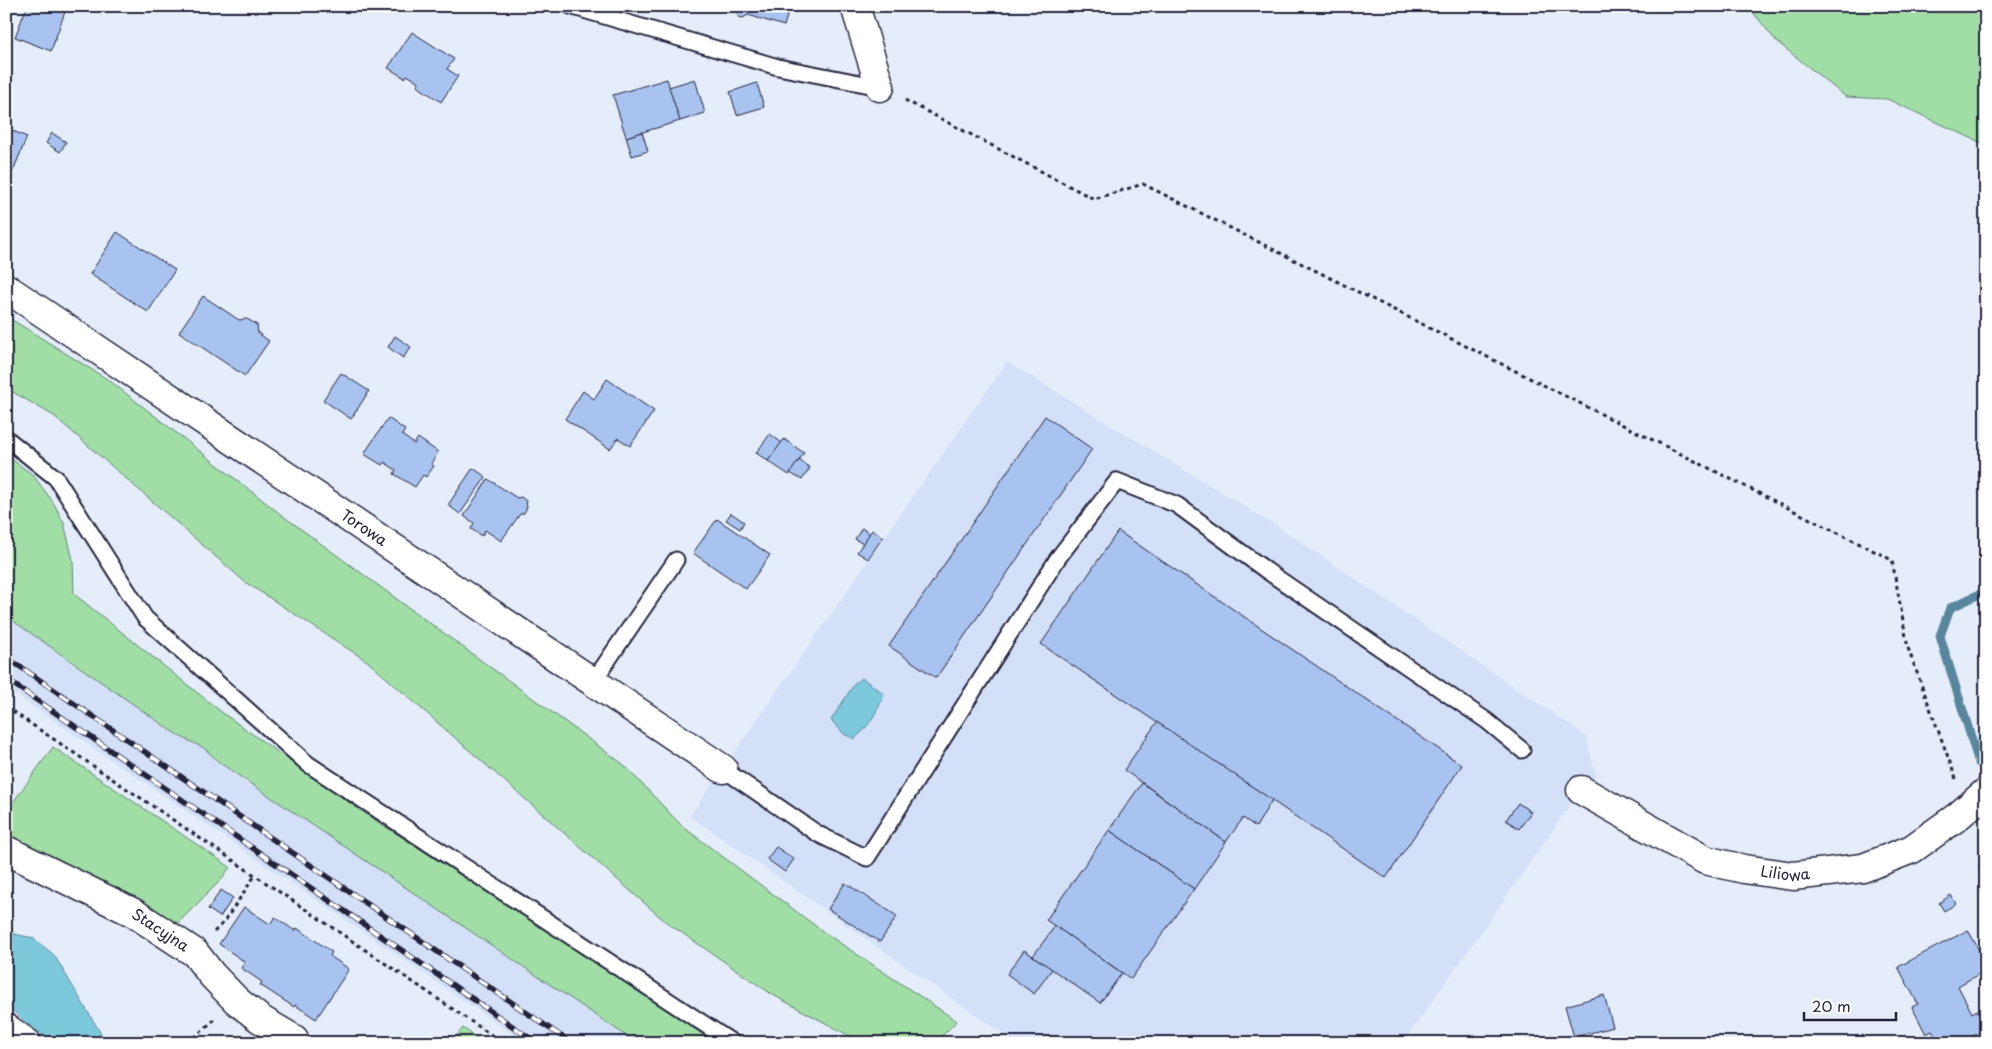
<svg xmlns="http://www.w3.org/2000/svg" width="1992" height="1049" font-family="'Playpen Sans',sans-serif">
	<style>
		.built { fill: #d3e0f7 }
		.green { fill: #a0dea6; stroke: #618070 }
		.water { fill: #7dc9dc; stroke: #59869c }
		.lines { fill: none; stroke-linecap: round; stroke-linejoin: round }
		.stream { stroke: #59869c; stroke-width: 9 }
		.building { fill: #a8c3ef; stroke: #22223b }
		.lane-casing { stroke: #22223b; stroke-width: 19 }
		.street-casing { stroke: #22223b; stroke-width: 31 }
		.path { stroke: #22223b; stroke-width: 3; stroke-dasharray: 4 4; stroke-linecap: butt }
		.lane { stroke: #fff; stroke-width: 15 }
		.street { stroke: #fff; stroke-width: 28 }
		.rail-casing { stroke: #22223b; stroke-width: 5.5 }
		.rail { stroke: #fff; stroke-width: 4; stroke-dasharray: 11; stroke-linecap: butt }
		.labels { text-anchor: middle; stroke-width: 4; stroke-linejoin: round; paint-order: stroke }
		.street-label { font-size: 15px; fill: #22223b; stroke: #fff }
	</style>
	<rect width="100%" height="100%" fill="#e5edfa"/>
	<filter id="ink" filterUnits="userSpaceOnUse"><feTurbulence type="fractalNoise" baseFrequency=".02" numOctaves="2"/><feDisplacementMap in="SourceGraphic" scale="10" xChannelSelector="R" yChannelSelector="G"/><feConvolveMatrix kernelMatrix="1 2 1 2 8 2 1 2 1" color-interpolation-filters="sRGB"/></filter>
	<g filter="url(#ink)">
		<g class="built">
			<path d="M1007,362L1286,532L1586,736L1596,776L1581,790L1403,1043H1016L690,816Z"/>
			<path d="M6,616L179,736L204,748L220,763L637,1043H526L6,688Z"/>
		</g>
		<g class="green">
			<path d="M1748,6H1986V145L1887,99L1846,97L1776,41Z"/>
			<path d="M6,316L110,381L283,516L623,764L683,827L825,933L957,1021L935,1043H863L773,995L666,922L367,661L245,582L54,416L6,388Z"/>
			<path d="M6,455L33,475L53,502L64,523L73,560L74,594L224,714L364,813L534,922L716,1043H637L220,763L204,748L179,736L6,616Z"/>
			<path d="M53,747L230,867L221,880L177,924L6,834V812Z"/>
			<path d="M463,1028L484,1043H451Z"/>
		</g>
		<g class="water">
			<path d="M862,678L884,694C879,709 867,730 854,739L844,734L831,720L855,683Z"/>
			<path d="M6,917L14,934L33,938L54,955L103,1037L93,1043H54L25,1022L6,1004Z"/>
		</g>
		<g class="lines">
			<path class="stream" d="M1979,763L1940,636L1950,608L1986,591"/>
		</g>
		<g class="building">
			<path d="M27,6H67L51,51L15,37Z"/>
			<path d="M720,6H790L784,26L748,15L743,18L738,17L736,12Z"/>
			<path d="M412,32L454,59L447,69L458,76L441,102L417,86L419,82L407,75L405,78L388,68Z"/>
			<path d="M667,79L680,121L626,137L613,95Z"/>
			<path d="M695,79L705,113L680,121L669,87Z"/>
			<path d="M757,83L764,107L737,115L730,92Z"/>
			<path d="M6,128L27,137L6,188Z"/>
			<path d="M642,132L648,151L632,156L626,137Z"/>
			<path d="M52,133L66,142L60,152L46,143Z"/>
			<path d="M117,232L175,270L148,312L90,274Z"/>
			<path d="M203,296L239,320L247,319L257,325L258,333L269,341L245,376L179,332Z"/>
			<path d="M395,336L411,347L403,358L388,347Z"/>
			<path d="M341,373L369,391L351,419L323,400Z"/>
			<path d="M607,379L654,411L630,446L618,438L610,449L565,419L583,391L594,399Z"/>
			<path d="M1045,416L1092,449L936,678L889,646Z"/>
			<path d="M388,418L405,430L402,435L414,444L418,438L438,452L431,464L434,466L426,477L423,475L415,487L394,474L396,470L384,462L382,465L364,454Z"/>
			<path d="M770,434L782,443L768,461L756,453Z"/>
			<path d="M784,439L804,453L789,475L768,461Z"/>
			<path d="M799,460L810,468L802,480L790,473Z"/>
			<path d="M473,468L486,477L460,514L448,505Z"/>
			<path d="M488,479L517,498L521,497L526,501L527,507L524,513L520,514L501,541L485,530L482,536L471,529L474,523L464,516Z"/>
			<path d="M731,513L744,522L740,529L726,520Z"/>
			<path d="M717,519L770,555L746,589L693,553Z"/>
			<path d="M862,528L870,534L863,544L855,539Z"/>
			<path d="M872,530L883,537L868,559L857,552Z"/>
			<path d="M1118,531L1462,765L1386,878L1041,644Z"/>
			<path d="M1157,722L1272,800L1256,827L1243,818L1226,842L1124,770Z"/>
			<path d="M1142,783L1226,842L1194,889L1109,830Z"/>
			<path d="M1518,803L1531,812L1519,829L1506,820Z"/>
			<path d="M1109,830L1194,889L1131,979L1046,920Z"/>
			<path d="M776,847L794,859L785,872L767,859Z"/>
			<path d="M845,883L897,916L880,942L828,909Z"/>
			<path d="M221,890L233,898L220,917L208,909Z"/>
			<path d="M1951,895L1956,904L1944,911L1939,903Z"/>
			<path d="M244,907L270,924L275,917L295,931L297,928L332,952L330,956L349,969L316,1019L295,1005L294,1007L260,985L262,982L241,968L245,962L219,944Z"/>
			<path d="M1055,926L1122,973L1100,1003L1033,956Z"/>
			<path d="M1968,930L1986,963V970L1958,986L1972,1013L1977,1010L1986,1029L1960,1043H1939L1932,1031L1926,1034L1912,1007L1918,1004L1898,967Z"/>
			<path d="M1024,950L1052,969L1034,994L1007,974Z"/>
			<path d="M1604,995L1613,1027L1574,1037L1565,1006Z"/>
		</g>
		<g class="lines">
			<g class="lane-casing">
				<g id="lane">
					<path d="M570,6L778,67L880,87"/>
					<path d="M6,438L56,478L145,618L308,764L733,1043"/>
					<path d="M593,682L676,560"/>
					<path d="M723,769L818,834L867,858L1058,558L1117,481L1177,505L1267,571L1487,721L1522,750"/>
				</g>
			</g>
			<g class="street-casing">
				<g id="street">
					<path d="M855,6L880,87"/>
					<path id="s1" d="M6,288L723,769"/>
					<path id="s2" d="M1581,790L1705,860L1744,869L1793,876L1863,868L1912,849L1957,817L1986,792"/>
					<path id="s3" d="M6,850L134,913L195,953L212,975L237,1001L260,1019L294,1039"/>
					<path d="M6,1028L27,1043"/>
				</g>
			</g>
			<g class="path">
				<path d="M905,100L1094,199L1143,184L1892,560L1908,648L1956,779"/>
				<path d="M6,707L503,1043"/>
				<path d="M1979,867L1986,865"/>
				<path d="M214,932L224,922L254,877"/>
				<path d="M188,1043L214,1020"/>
			</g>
			<use href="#lane" class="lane"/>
			<use href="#street" class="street"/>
			<g class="rail-casing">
				<g id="rail">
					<path d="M6,657L571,1043"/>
					<path d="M6,679L537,1043"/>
				</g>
			</g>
			<use href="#rail" class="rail"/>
		</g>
	</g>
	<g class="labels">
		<g class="street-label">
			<text dy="5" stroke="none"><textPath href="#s1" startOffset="431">Torowa</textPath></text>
			<text dy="5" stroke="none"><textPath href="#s2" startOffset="224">Liliowa</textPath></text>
			<text dy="5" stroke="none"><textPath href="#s3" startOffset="174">Stacyjna</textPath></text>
		</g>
	</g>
	<rect width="1992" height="1049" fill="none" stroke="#fff" stroke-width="25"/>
	<rect x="12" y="12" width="1967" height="1024" fill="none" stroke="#22223b" stroke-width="2" filter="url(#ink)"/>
	<path d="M1804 1012v8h92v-8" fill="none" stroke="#22223b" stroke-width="2.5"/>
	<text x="1812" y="1012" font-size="15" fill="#22223b" stroke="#ffffff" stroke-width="4" paint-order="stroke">20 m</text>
</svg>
